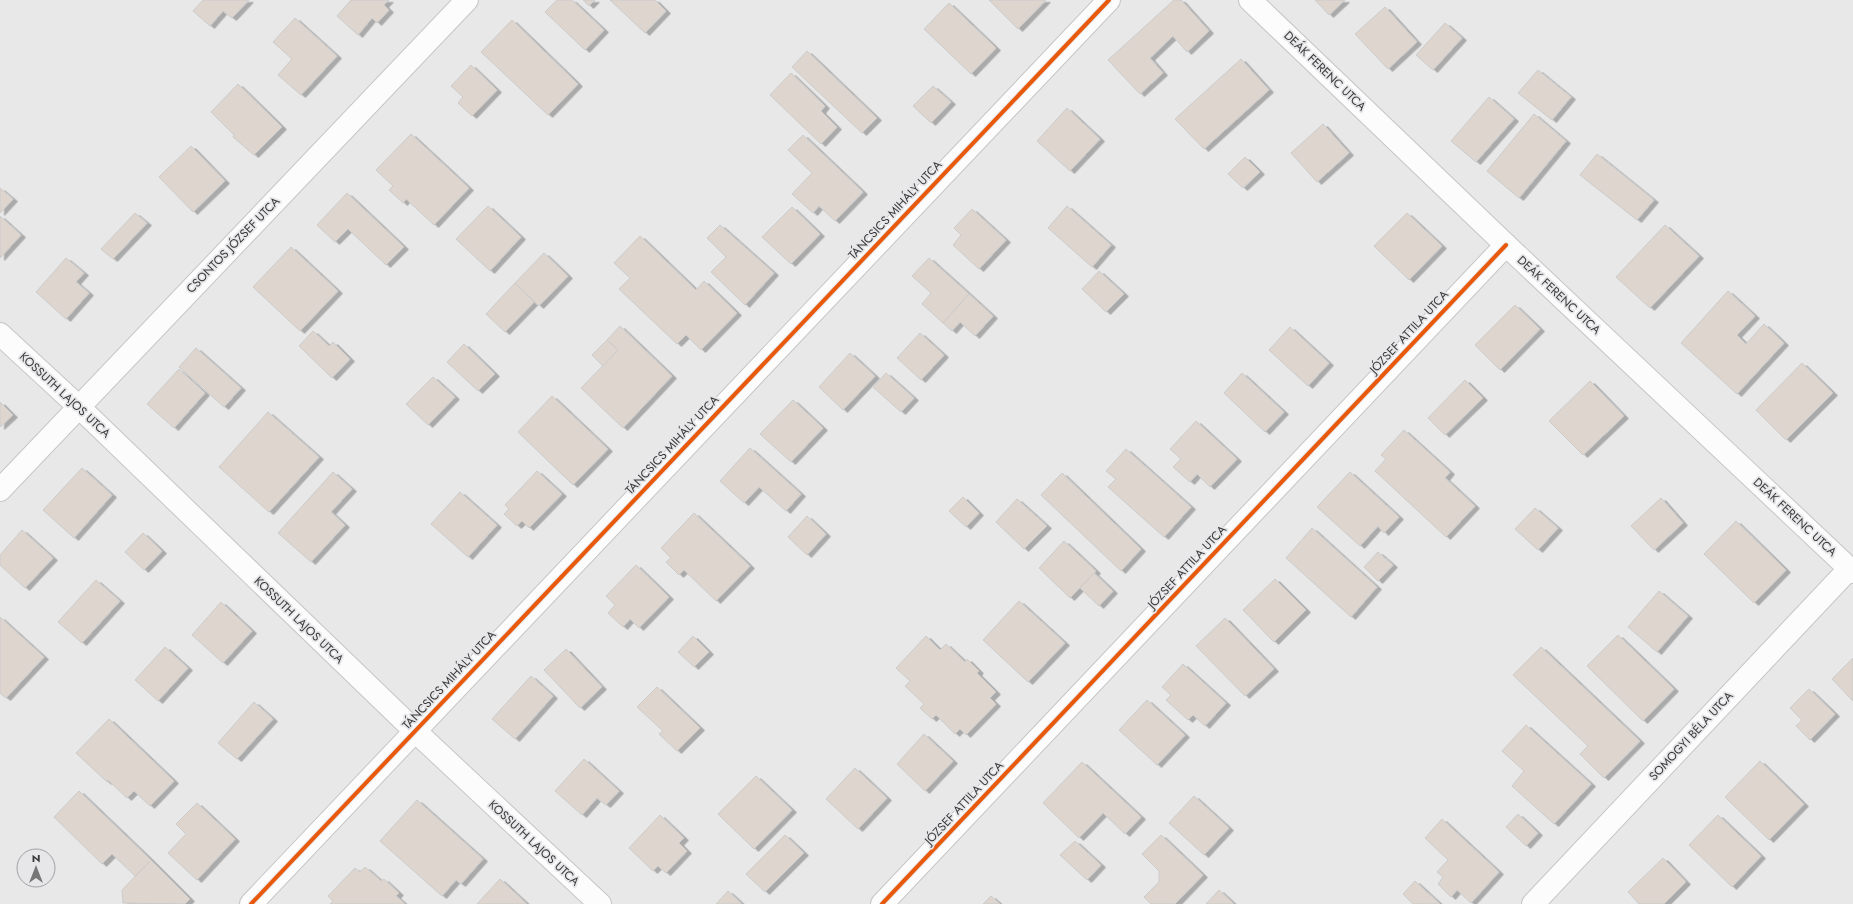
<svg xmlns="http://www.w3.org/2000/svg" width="1853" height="904" font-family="Jost,sans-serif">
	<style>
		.building { fill: #ded5ce; stroke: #cbcbcb; filter: url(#shadow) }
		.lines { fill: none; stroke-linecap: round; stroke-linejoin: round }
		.minor-casing { stroke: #c6c6c6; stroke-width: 24 }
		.minor { stroke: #fcfcfc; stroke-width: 22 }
		.cycleway-casing { stroke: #e7e7ea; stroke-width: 6 }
		.cycleway { stroke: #e8590c; stroke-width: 4 }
		.labels { text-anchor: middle; stroke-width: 3.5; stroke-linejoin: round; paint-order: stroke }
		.street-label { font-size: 12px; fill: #39393a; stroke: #e7e7ea }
	</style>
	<defs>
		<filter id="shadow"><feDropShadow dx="4.5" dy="2.5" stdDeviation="0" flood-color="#0004"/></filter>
	</defs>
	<rect width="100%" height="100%" fill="#e8e8e9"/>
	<g class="building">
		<path d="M203,0H249L232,18L223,11L210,26L193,11Z"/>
		<path d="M351,0H389L384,5L389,10L377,23L372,18L358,35L337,16Z"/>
		<path d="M557,0H572L604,30L585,50L545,12Z"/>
		<path d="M583,0H595L589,6Z"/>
		<path d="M610,0H655L666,11L645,33Z"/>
		<path d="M989,0H1046L1018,29Z"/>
		<path d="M1174,0H1181L1209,31L1187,52L1173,36L1150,58L1163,73L1140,94L1108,60Z"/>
		<path d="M1315,0H1345L1329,15Z"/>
		<path d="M949,3L996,48L971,74L924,29Z"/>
		<path d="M1385,7L1417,42L1388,69L1355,34Z"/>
		<path d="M295,18L337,56L301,95L278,75L292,59L273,42Z"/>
		<path d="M512,20L578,84L548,115L481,52Z"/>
		<path d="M1445,23L1462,38L1433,70L1416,55Z"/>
		<path d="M807,51L877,118L862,133L792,67Z"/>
		<path d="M1241,59L1269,90L1204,149L1175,119Z"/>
		<path d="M471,65L497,90L472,116L458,103L463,97L451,86Z"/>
		<path d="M1538,70L1571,97L1552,120L1518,93Z"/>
		<path d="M791,73L825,106L821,111L837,127L821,144L770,95Z"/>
		<path d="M238,84L282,127L254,155L233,137L234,135L211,112Z"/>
		<path d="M933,86L951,102L931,123L913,106Z"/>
		<path d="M1489,97L1514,119L1476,162L1451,141Z"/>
		<path d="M1067,108L1100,139L1070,171L1037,141Z"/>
		<path d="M1534,114L1566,141L1519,198L1487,171Z"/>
		<path d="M1323,124L1349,153L1317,182L1291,153Z"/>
		<path d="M411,134L469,188L434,225L406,199L403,203L389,190L393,186L376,170Z"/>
		<path d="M803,135L863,192L835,221L819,206L813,213L792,194L812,173L788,150Z"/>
		<path d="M191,146L225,181L193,212L159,177Z"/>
		<path d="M1597,154L1654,200L1637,220L1580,175Z"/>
		<path d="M1245,157L1260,172L1243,188L1228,174Z"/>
		<path d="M0,188L13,199L0,213Z"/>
		<path d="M347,193L404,247L386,265L348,229L335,242L317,225Z"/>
		<path d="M488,206L521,237L490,271L456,239Z"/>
		<path d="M1067,206L1111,245L1092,267L1048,228Z"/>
		<path d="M792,207L820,234L791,264L762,237Z"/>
		<path d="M972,209L1006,240L979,269L953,245L961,235L954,228Z"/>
		<path d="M135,213L147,223L113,259L101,249Z"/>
		<path d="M1407,213L1442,246L1409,280L1374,246Z"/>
		<path d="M0,216L21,235L0,258Z"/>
		<path d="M720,225L774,273L745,305L711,272L726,257L707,238Z"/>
		<path d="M1665,225L1699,256L1650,308L1616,277Z"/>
		<path d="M640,236L696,290L704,281L737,313L701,350L686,335L677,344L619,289L630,278L614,263Z"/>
		<path d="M291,247L338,291L300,331L253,287Z"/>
		<path d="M544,253L568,276L539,306L515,283Z"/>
		<path d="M66,258L84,273L76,282L89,293L66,319L36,292Z"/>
		<path d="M929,258L969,294L943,323L922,304L931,293L912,276Z"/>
		<path d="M1099,271L1124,294L1106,312L1082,289Z"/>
		<path d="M515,283L534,302L505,332L486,314Z"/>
		<path d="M1728,291L1755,316L1737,335L1746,344L1764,324L1784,343L1737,394L1681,343Z"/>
		<path d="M969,294L993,316L975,336L960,322L952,331L943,323Z"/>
		<path d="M1515,305L1540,329L1500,370L1475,345Z"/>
		<path d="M620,326L672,376L623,428L581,388L618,350L607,340Z"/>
		<path d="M1290,327L1329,363L1308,386L1269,350Z"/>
		<path d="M313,331L329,346L333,342L350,359L332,378L299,346Z"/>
		<path d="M920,333L944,355L921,380L897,358Z"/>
		<path d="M607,340L618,350L603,366L592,355Z"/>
		<path d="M464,344L495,374L478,391L447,362Z"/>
		<path d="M196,348L241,388L224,407L179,367Z"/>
		<path d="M850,353L875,376L843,410L819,387Z"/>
		<path d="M1802,363L1833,393L1786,440L1756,410Z"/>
		<path d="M179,369L205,393L174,428L147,404Z"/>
		<path d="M886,373L914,398L901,412L873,387Z"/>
		<path d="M1242,373L1284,412L1265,432L1224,393Z"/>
		<path d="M433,377L455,397L428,425L406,404Z"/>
		<path d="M1465,380L1483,398L1445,435L1428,418Z"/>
		<path d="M1590,381L1624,416L1583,455L1549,421Z"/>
		<path d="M552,396L608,449L573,485L518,432Z"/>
		<path d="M793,400L823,428L791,462L760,434Z"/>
		<path d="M0,402L13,415L0,427Z"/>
		<path d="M268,412L319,457L269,512L219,467Z"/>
		<path d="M1196,421L1237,459L1210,487L1197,474L1190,482L1173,467L1181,459L1170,449Z"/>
		<path d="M1404,430L1450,472L1445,478L1475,506L1446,537L1375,471L1386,459L1381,455Z"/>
		<path d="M750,448L801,494L786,511L759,487L744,503L720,481Z"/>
		<path d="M1126,449L1191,507L1164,537L1108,487L1116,479L1106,471Z"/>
		<path d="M82,468L112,495L74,538L43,510Z"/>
		<path d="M537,471L562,494L529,528L522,521L517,526L504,514L509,509L505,505Z"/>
		<path d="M333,472L352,489L331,512L345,525L311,562L278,533Z"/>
		<path d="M1350,472L1399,517L1384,533L1378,526L1360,546L1317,507Z"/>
		<path d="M1062,473L1141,549L1121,571L1041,495Z"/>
		<path d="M460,492L497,525L468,557L431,524Z"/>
		<path d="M963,497L979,513L966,527L949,511Z"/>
		<path d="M1661,498L1683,523L1654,550L1631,526Z"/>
		<path d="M1017,499L1047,526L1024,549L996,522Z"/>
		<path d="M1535,508L1558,528L1538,550L1515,529Z"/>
		<path d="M694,513L750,566L716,601L684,570L679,575L666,562L671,558L661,548Z"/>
		<path d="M807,516L826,534L807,555L788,537Z"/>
		<path d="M1736,521L1786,570L1754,603L1704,554Z"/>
		<path d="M1312,528L1377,587L1351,617L1286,558Z"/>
		<path d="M22,530L53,558L25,588L0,565V555Z"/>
		<path d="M143,533L162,551L144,570L125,552Z"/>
		<path d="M1064,541L1096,571L1070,598L1039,568Z"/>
		<path d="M1378,552L1393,565L1378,581L1364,567Z"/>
		<path d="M636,565L669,597L639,628L630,619L623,627L608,613L615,605L606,596Z"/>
		<path d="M1094,573L1113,591L1099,606L1080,588Z"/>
		<path d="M1275,579L1306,610L1274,642L1243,610Z"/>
		<path d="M96,580L120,601L82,643L58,622Z"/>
		<path d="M1659,591L1688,616L1657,652L1628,627Z"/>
		<path d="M1019,601L1065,643L1028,682L983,640Z"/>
		<path d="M221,602L252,631L223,663L192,635Z"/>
		<path d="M0,617L44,657L6,698L0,693Z"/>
		<path d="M1225,618L1274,669L1245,696L1196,646Z"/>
		<path d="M1618,635L1674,689L1643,721L1587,666Z"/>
		<path d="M693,636L709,652L694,667L678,652Z"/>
		<path d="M926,636L940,650L946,644L965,662L967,659L979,671L977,673L996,692L990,698L996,704L966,735L960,729L955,734L936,715L932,719L920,708L924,704L905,686L910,681L896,668Z"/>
		<path d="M165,647L188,668L158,701L135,680Z"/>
		<path d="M1541,647L1640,741L1604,778L1580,754L1588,746L1513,675Z"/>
		<path d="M566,649L602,687L580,708L544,670Z"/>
		<path d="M1853,658V701L1832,679Z"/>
		<path d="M1183,664L1226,703L1205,726L1193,715L1188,720L1166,700L1171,695L1162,687Z"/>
		<path d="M531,676L553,696L515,739L492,719Z"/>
		<path d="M657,687L700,728L677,751L659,734L663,731L637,707Z"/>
		<path d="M1809,689L1835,714L1810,740L1796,726L1802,720L1790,708Z"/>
		<path d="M1147,700L1185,735L1157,765L1119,730Z"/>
		<path d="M254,702L273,719L237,759L218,743Z"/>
		<path d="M109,719L174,781L150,806L134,791L127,798L108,780L107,782L76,753Z"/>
		<path d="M1526,725L1591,784L1554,824L1512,786L1524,771L1502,751Z"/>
		<path d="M924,734L953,761L925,791L897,764Z"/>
		<path d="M584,759L619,791L606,805L597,798L582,815L555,791Z"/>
		<path d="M1760,761L1804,804L1769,840L1725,797Z"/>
		<path d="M1082,762L1141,817L1125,834L1103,813L1079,838L1043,803Z"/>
		<path d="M855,768L887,798L858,829L826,799Z"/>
		<path d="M756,776L792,810L754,849L718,814Z"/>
		<path d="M79,791L151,860L135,876L112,854L102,864L54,817Z"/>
		<path d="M1194,796L1229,828L1204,855L1169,823Z"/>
		<path d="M417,800L483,859L461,884L456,880L442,896L380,841Z"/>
		<path d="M197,803L235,839L197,880L168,853L186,834L176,824Z"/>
		<path d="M1518,814L1538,833L1526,846L1506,827Z"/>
		<path d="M660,815L684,838L679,843L687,851L666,873L658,866L653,871L629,848Z"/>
		<path d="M1718,815L1761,856L1732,887L1689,845Z"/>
		<path d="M1442,819L1499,872L1471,903L1457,890L1451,897L1438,884L1443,877L1437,872L1448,860L1425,838Z"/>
		<path d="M785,835L804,853L765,892L746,874Z"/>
		<path d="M1161,835L1203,875L1175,904H1151L1144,897L1159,882V871L1142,854Z"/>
		<path d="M1075,841L1101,865L1087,880L1060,855Z"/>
		<path d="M1663,858L1686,882L1664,904H1639L1628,892Z"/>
		<path d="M151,860L190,899L185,904L123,903L122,890Z"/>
		<path d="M365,867L381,881L384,879L399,893L396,896L405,904H330L333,901L328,896L355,868L360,872Z"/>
		<path d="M500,879L527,904H477Z"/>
		<path d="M1415,881L1440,904H1413L1403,894Z"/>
		<path d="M1219,890L1234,904H1206Z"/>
		<path d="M728,891L742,904H716Z"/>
		<path d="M991,896L1000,904H983Z"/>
	</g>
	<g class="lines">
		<g class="minor-casing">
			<g id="minor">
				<path d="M1250,0L1506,245L1853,572"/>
				<path d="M0,334L79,407L415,731L600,904"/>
				<path d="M0,490L467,0"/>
				<path d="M251,904L1109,0"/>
				<path d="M882,904L1506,245"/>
				<path d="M1533,904L1850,568"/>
			</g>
		</g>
		<use href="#minor" class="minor"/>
		<g class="cycleway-casing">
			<g id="cycleway">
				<path d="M251,904L1109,0"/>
				<path d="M882,904L1506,245"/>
			</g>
		</g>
		<use href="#cycleway" class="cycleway"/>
	</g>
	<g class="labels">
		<g class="street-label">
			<text transform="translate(1325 71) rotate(44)" y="4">DEÁK FERENC UTCA</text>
			<text transform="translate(895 210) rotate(-47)" y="4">TÁNCSICS MIHÁLY UTCA</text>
			<text transform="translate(233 245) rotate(-46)" y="4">CSONTOS JÓZSEF UTCA</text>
			<text transform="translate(1559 295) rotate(43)" y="4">DEÁK FERENC UTCA</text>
			<text transform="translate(1409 332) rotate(-47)" y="4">JÓZSEF ATTILA UTCA</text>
			<text transform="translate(65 395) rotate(43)" y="4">KOSSUTH LAJOS UTCA</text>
			<text transform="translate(672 445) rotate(-47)" y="4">TÁNCSICS MIHÁLY UTCA</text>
			<text transform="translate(1795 517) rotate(43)" y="4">DEÁK FERENC UTCA</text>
			<text transform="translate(1187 567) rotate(-47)" y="4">JÓZSEF ATTILA UTCA</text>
			<text transform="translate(299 620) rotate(44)" y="4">KOSSUTH LAJOS UTCA</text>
			<text transform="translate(449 680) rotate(-47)" y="4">TÁNCSICS MIHÁLY UTCA</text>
			<text transform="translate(1691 736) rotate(-47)" y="4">SOMOGYI BÉLA UTCA</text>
			<text transform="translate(964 803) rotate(-47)" y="4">JÓZSEF ATTILA UTCA</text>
			<text transform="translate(534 843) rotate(43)" y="4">KOSSUTH LAJOS UTCA</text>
		</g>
	</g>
	<g transform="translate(36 868)"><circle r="19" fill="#e7e7ea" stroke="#a1a1a4"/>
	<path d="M0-3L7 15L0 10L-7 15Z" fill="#767677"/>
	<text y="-6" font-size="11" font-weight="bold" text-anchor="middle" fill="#39393a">N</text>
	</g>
</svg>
